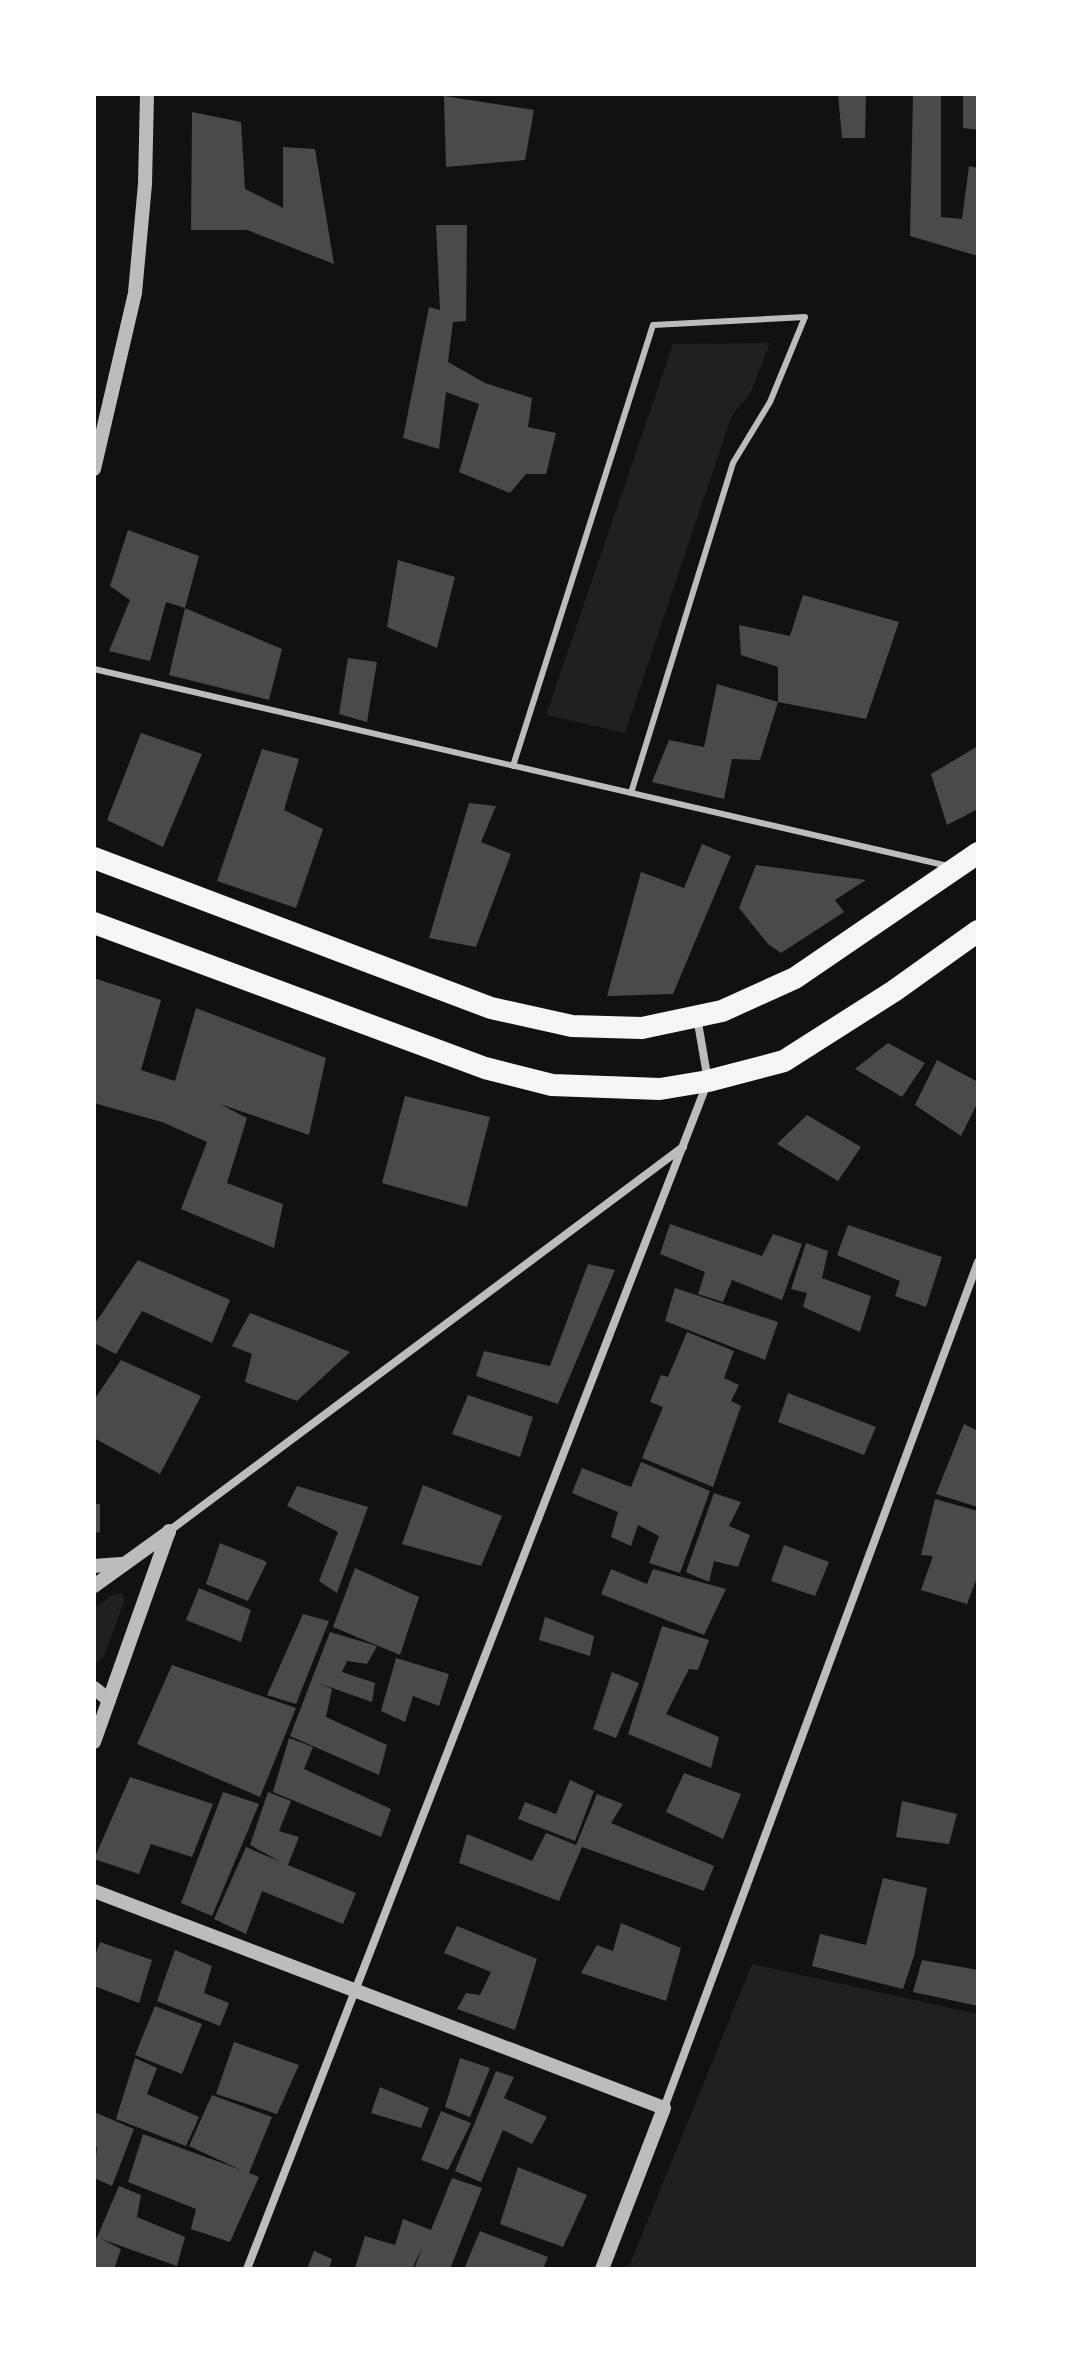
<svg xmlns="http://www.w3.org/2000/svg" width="1072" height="2363" font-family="Barlow,sans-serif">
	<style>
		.green { fill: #202020 }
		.building { fill: #4a4a4a }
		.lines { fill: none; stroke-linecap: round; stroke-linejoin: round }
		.service { stroke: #bcbcbc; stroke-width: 6 }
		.minor { stroke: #bcbcbc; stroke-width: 8 }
		.tertiary { stroke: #bcbcbc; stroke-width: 14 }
		.trunk { stroke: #f5f5f5; stroke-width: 22 }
	</style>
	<rect width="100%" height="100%" fill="#111"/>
	<g class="green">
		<path d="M770,343L750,394L731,417L625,733L546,715L673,344Z"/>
		<path d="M114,1594H123L124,1602L103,1658L94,1664V1609Z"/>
		<path d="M752,1964L978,2014V2269H628Z"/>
	</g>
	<g class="building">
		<path d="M838,94H866L865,138H842Z"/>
		<path d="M913,94H941V217L962,219L969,166L978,168V256L910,236Z"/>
		<path d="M963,94H978V130L963,128Z"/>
		<path d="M444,96L534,110L525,160L446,167Z"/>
		<path d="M192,112L241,122L245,189L283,208V147L315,149L334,264L247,230H191Z"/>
		<path d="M436,225H467L466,321L453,322L448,362L485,383L532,398L528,427L556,433L546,474H526L510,493L459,472L479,404L446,392L439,449L403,438L429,307L440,310Z"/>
		<path d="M128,530L199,556L185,608L166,602L150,661L109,651L130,600L110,586Z"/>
		<path d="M398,560L455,577L437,648L387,627Z"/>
		<path d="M803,595L899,622L866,719L778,702V667L741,655L739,625L790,636Z"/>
		<path d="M185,608L282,649L269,700L169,675Z"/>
		<path d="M348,658L377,662L367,722L339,714Z"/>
		<path d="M717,684L778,702L760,760L732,759L724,799L652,782L669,740L704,747Z"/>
		<path d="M141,733L202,754L163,847L107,820Z"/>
		<path d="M978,746V809L947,825L931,774Z"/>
		<path d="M262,749L299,759L284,810L323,829L296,908L217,881Z"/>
		<path d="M469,803L496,806L481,842L511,854L476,947L429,938Z"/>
		<path d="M702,844L731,856L673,994L607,996L641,872L684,888Z"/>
		<path d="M756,865L866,880L835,900L844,912L781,953L768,944L739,908Z"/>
		<path d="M94,978L161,1000L141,1070L175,1081L196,1008L326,1058L309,1135L220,1104L247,1118L227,1183L283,1204L274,1248L181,1209L207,1142L162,1122L94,1103Z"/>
		<path d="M888,1043L925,1063L902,1097L855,1069Z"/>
		<path d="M937,1060L978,1082V1102L961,1136L915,1105Z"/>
		<path d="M405,1096L490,1117L467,1207L382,1183Z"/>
		<path d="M807,1115L861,1147L838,1181L777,1144Z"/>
		<path d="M670,1224L762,1256L773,1234L802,1244L782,1300L732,1280L723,1302L698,1294L705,1272L660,1254Z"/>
		<path d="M848,1225L942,1257L926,1307L895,1296L900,1281L837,1255Z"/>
		<path d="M806,1243L828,1251L822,1278L871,1296L860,1332L803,1307L807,1293L791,1289Z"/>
		<path d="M138,1260L230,1300L212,1343L142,1311L116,1354L94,1343V1325Z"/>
		<path d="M588,1264L615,1270L558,1404L476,1376L484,1351L550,1366Z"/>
		<path d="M675,1288L778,1322L765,1360L665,1321Z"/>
		<path d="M250,1313L350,1352L297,1401L245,1382L252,1354L232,1346Z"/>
		<path d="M687,1332L734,1351L724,1378L739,1385L731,1401L741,1406L713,1487L642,1458L663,1407L650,1402L661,1375L668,1377Z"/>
		<path d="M121,1360L201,1396L160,1474L94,1438V1400Z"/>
		<path d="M788,1393L876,1427L864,1455L778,1422Z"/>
		<path d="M468,1395L533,1417L520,1457L452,1434Z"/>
		<path d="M964,1424L978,1431V1507L936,1494Z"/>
		<path d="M641,1462L710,1491L680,1573L649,1563L659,1536L638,1525L631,1546L611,1537L618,1512L572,1493L582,1468L631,1487Z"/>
		<path d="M423,1485L502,1516L481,1566L402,1544Z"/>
		<path d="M297,1486L368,1507L337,1593L319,1581L338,1532L287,1506Z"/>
		<path d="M714,1493L741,1502L729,1526L750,1535L738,1567L714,1561L709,1582L686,1572Z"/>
		<path d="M935,1499L978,1511V1575L967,1604L921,1590L933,1556L921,1555Z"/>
		<path d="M94,1504H100V1532L94,1533Z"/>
		<path d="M220,1543L267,1562L248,1601L206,1584Z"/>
		<path d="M784,1545L829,1562L815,1596L771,1581Z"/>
		<path d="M355,1568L419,1597L400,1655L333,1627Z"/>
		<path d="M611,1569L647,1584L653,1569L726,1589L704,1635L601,1594Z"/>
		<path d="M199,1588L251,1610L241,1642L186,1620Z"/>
		<path d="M303,1614L329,1621L296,1704L267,1695Z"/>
		<path d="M545,1617L594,1636L590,1656L539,1640Z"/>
		<path d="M662,1626L709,1640L698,1670L689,1669L666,1714L719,1737L711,1768L628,1734Z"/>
		<path d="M330,1632L377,1646L367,1664L347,1661L342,1672L375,1683L372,1702L318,1683L332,1689L326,1717L387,1745L379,1775L290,1736Z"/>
		<path d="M396,1658L449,1674L439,1706L413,1696L405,1722L381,1711Z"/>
		<path d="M172,1665L296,1708L260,1797L137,1744Z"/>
		<path d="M612,1672L639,1683L616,1738L593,1729Z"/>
		<path d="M289,1738L313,1747L304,1769L391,1809L381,1837L273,1792Z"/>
		<path d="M684,1773L741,1794L723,1839L666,1812Z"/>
		<path d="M130,1777L213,1804L192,1857L151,1844L139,1874L94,1859Z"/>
		<path d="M570,1780L594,1791L575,1841L518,1819L525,1802L556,1814Z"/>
		<path d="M223,1792L259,1804L212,1916L181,1903Z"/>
		<path d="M268,1792L291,1801L279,1831L299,1837L288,1865L356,1893L343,1924L262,1891L246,1934L214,1919L246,1847L281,1862L250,1845Z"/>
		<path d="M597,1794L623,1804L611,1823L714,1866L704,1891L582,1847L559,1901L459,1863L467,1834L532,1861L546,1833L576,1845Z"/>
		<path d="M902,1801L957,1814L949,1844L896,1837Z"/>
		<path d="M883,1878L927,1888L914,1956L903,1989L812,1966L820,1934L866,1945Z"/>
		<path d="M621,1923L681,1948L666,2001L581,1973L597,1945L613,1951Z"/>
		<path d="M457,1926L537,1959L515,2030L457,2009L466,1993L480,1995L491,1972L444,1953Z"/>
		<path d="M100,1942L152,1960L139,2003L94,1986V1959Z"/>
		<path d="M175,1950L212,1966L204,1993L229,2003L220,2026L157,2001Z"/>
		<path d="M922,1960L978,1970V2006L913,1992Z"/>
		<path d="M155,2006L202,2024L182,2074L135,2055Z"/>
		<path d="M234,2042L299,2065L277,2114L216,2094Z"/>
		<path d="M135,2058L157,2068L147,2094L199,2117L186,2146L116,2119Z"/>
		<path d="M460,2058L490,2068L470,2117L445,2107Z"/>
		<path d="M496,2071L514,2077L504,2098L547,2117L532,2144L503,2130L481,2182L455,2171Z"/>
		<path d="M380,2087L429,2108L421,2128L371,2113Z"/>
		<path d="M212,2095L272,2117L249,2173L259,2177L230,2242L191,2229L196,2209L128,2182L143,2134L241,2170L189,2146Z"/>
		<path d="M441,2111L471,2123L448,2170L421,2160Z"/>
		<path d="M94,2112L134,2129L112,2186L94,2178L97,2147L94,2146Z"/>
		<path d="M518,2167L587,2195L563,2247L500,2224Z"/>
		<path d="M452,2178L482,2188L450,2269H414L423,2246L412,2269L355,2268L365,2236L395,2245L403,2219L431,2230Z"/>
		<path d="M119,2186L141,2195L137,2217L185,2237L177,2266L101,2239L121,2249L114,2269H94V2244Z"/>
		<path d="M480,2231L548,2257L543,2269H464Z"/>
		<path d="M314,2251L332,2259L329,2269H307Z"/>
	</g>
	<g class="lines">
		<g class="service">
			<path d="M94,669L948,866"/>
			<path d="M513,766L653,325L805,317L770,402L733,463L631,793"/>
		</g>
		<g class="minor">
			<path d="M169,1531L683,1147"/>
			<path d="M664,2108L978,1262"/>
			<path d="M247,2269L708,1081L697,1017"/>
		</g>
		<g class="tertiary">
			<path d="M94,469L135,293L145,184L147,94"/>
			<path d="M94,1566L121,1564"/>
			<path d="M94,1586L169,1532"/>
			<path d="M94,1688L109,1700"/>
			<path d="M94,1742L169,1531"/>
			<path d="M94,1891L664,2108L602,2269"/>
		</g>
		<g class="trunk">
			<path d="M94,858L491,1008L572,1026L642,1028L722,1011L795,978L978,853"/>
			<path d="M94,923L485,1068L552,1085L660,1089L708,1081L784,1061L894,991L978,931"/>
		</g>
	</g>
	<rect width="1072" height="2363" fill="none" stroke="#ffffff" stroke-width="192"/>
</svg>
